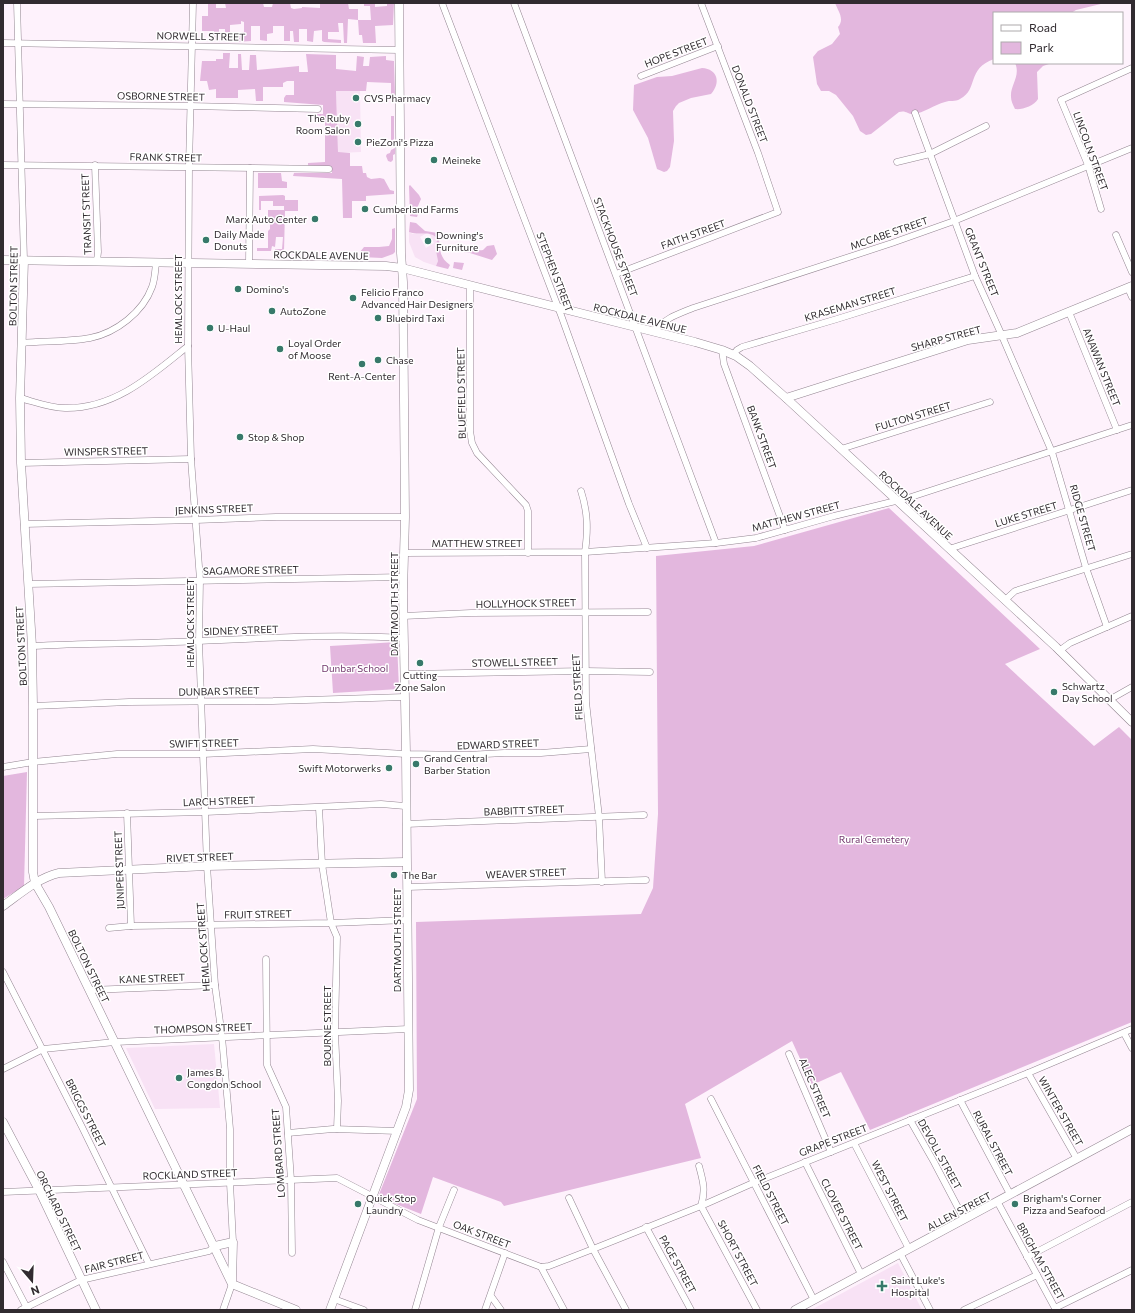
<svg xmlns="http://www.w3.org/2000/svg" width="1135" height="1313" font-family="Commissioner,sans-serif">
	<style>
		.built { fill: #f8e2f5 }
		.green { fill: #e3b7de }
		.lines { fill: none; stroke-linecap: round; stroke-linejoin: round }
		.street-casing { stroke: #938591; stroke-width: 7 }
		.secondary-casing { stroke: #938591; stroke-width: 9 }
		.street { stroke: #fff; stroke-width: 6 }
		.secondary { stroke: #fff; stroke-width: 8 }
		.poi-dot { fill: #37796a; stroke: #fff; stroke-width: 1.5 }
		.labels { text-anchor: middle; stroke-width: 3; stroke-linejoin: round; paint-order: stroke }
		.street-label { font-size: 10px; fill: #312b30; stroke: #fff }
		.poi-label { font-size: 10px; fill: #312b30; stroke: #fff; text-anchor: start }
		.park-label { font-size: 10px; fill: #73386e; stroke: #fff }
	</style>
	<rect width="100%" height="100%" fill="#fef2fc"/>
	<g class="built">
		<path d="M336,91H360L361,152L338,153Z"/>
		<path d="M409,232L413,234L427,233L420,237L426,248L434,243L429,233L433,234L437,238L436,251L438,261L436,266L424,262L415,257L409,242Z"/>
		<path d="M214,1044L220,1108L155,1109L126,1048Z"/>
		<path d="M898,1263L922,1310H811Z"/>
	</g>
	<g class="green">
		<path d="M208,3H216V8H226L225,3H263L264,7H272L273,3H290L291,8L294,9L302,8V7L320,8V3H348L349,9H358V20H371L370,6H364V3H375V7L387,6V3H394L393,25L375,26L376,43H363L362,35H359L358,20L348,19L347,43H344L343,23H338L339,32H328V39L341,40V43L324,42L322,41V30L314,31L313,42L307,41V29H299V42H294L293,31H290V41H284V26H273V33L267,34V41L260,40V26H251V41L236,42L235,40L239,36L240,33L244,32V22L241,21V24L230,25V41H225V29H219V41L214,40V31H202V16H208Z"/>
		<path d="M835,3H1105L1076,10L1071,13H994V59C966,69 979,89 960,99C955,102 950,100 945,102C934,105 924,113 913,114C907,114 906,110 899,112L871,134L866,135L860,131L853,116L836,95L829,91H821L817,84L813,57L818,51L832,44L840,34L838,27C845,19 838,11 835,3Z"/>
		<path d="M223,53H230L229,68H238V54H241L242,70H249L250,55H256L257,70L299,66V72H308L306,54L336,55V69L356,71L357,56L364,57L363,66H369L370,57L386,56V60L394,61L395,95L391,94V83L367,82L366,91H336L338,152L350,153V166H362L363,173H366L367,177L371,179L380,178L384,179L390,190L394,191V194L366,196V201H352V218H343L342,179L293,176L294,173H332V167L308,166V163L325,162V123L317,122L316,114H323V105L284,102V98L286,95H294V81H287L283,83V87H263V101H256L255,89L238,90V98H216V89L209,90L207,81H200L202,61H216V59H223Z"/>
		<path d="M1015,63H1052L1043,66L1037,72L1038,99C1034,106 1022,110 1015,109C1013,105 1011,101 1011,97C1010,85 1021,76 1015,63Z"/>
		<path d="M702,68C718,69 721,83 711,94L691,98L679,103L676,106L673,111L674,141L670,167L667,171L664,172L657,169L648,138L633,110L634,85L657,77L672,76Z"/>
		<path d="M391,116H394V142L391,143Z"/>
		<path d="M395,148V154L393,155V160L391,162L388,161L386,156L387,154L390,153L391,150Z"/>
		<path d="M258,173H281L282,181L287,182V188H258Z"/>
		<path d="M410,185L419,195L421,199L418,206V214L417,217L410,216L409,186Z"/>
		<path d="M283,195L285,196V200H298V211H285L284,251L275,252V249H282L283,237H276L275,247L272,246L271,251H257V248H268V231L270,229V223L268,221V210H284V206H273V201H261V210H259V196Z"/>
		<path d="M410,222L416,223L425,231L438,233C441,246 437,256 450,265L448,269L436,266L438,261L436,251L437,238C429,230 419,236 409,232Z"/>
		<path d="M395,228V252L393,254L382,258L361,257L360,252L364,247H379L389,246L392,239V229Z"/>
		<path d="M457,244L461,246V250C465,251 466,250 470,249C475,249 478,251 483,250L487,246L494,245L497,254L492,260L470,253L457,251L454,247Z"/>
		<path d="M454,262L464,263L462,270L453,268Z"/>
		<path d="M889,508L1040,649L1005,664L1094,746L1119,727L1132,740V1022L870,1130L841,1072L812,1085L792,1041L685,1104L701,1158L504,1206L501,1202L433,1177L421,1214L378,1197L417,1099L416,922L641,914L653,888L658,814L656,556L754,546Z"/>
		<path d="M397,642L399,689L333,693L330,646Z"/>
		<path d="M27,772L24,886L3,899V776Z"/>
	</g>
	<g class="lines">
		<g class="street-casing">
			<g id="street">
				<path d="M17,3L24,260"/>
				<path d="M193,3L189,166L188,346L191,459L200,580L199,641L207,866L215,985L222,1037L230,1129V1183L233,1242"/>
				<path d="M442,3L561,315L629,504L647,548"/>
				<path d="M514,3L716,543"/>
				<path d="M3,43L399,50"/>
				<path d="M641,76L718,46"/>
				<path d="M3,104L190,106L318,109"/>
				<path d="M915,113L975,276L999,329L1052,452L1086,568L1107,627"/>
				<path d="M897,162L930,154L986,126"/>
				<path d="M3,165L329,169"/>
				<path d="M95,165L98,252L97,261"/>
				<path d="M1101,209L1088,165L1061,100L1132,68"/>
				<path d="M1116,235L1132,272"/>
				<path d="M249,264L250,168"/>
				<path d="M616,274L778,212L758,153L701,3"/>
				<path d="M470,285V431L472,443L477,453L526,505L528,511V553"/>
				<path d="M1128,288L1132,297"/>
				<path d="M1069,312L1117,430"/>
				<path d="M653,331C666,318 676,315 693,308L892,243L954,221L1132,148"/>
				<path d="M22,343C44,341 68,342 90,338C116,333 143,312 152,287C155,279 155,271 156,263"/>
				<path d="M722,350L724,364L785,530"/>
				<path d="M733,355L737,350L742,347L837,319L975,276"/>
				<path d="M20,398C35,402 50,408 65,408C115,409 152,375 188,346"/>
				<path d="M841,449L990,402"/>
				<path d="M21,463L191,459"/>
				<path d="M581,491C588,513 588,530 585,552L586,702L599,817L602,882"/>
				<path d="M24,524L196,520L276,517H405"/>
				<path d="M949,549L1132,490"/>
				<path d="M404,553L585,552L716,543L756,538L834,516L908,498L1132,425"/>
				<path d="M28,584L403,577"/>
				<path d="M1005,600L1015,591L1132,554"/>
				<path d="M403,616L471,613L648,612"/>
				<path d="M32,646C88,643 143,644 199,641C267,638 336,634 403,638"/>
				<path d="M1059,651L1070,643L1132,616"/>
				<path d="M404,674L585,671L650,672"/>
				<path d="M1109,700L1132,687"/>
				<path d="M33,706L129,702L273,701L405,697"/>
				<path d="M3,767L33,762L117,754H203L313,749L406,754L467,755L504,753H541L591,749"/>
				<path d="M319,808L322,864L331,923L337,937L335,1032L338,1101L337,1129"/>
				<path d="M127,813L131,926"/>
				<path d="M34,816L205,812L381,804L405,806"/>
				<path d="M406,824L644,815"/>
				<path d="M407,887L646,880"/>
				<path d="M109,928L131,926L331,923L407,920"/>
				<path d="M266,959L267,1065L286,1107L291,1180L292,1253"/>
				<path d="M3,972L82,1127L149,1264"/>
				<path d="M90,990L215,985"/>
				<path d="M1124,1033L1132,1048"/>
				<path d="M789,1054L831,1152"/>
				<path d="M3,1069L43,1049L115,1042L408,1029"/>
				<path d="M1028,1073L1077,1159"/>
				<path d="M711,1099L814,1300"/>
				<path d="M960,1100L1010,1194"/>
				<path d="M910,1120L934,1162L964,1219"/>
				<path d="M288,1133L333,1129L398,1131"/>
				<path d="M854,1143L909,1249"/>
				<path d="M805,1162L861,1274"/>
				<path d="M699,1166C703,1181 706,1190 701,1206L757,1310"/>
				<path d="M3,1192L337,1178L418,1220L541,1267L564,1310"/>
				<path d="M569,1198L593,1249L626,1310"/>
				<path d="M997,1201L1056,1310"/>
				<path d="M646,1227L691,1310"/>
				<path d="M900,1253L930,1310"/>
				<path d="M1027,1257L1132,1202"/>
				<path d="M3,1262L28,1310"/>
				<path d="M541,1267L549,1266L593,1249L701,1206L753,1183L1028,1073L1132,1029"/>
				<path d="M491,1296L501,1310"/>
				<path d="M334,1299L364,1310"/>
				<path d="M1055,1308L1132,1270"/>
				<path d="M21,1310L81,1280L209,1251L215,1246"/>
				<path d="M223,1310L232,1284"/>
				<path d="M415,1310L439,1227L454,1190"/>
				<path d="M485,1310L505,1253"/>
				<path d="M964,1310L1037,1275"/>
			</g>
		</g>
		<g class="secondary-casing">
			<g id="secondary">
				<path d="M3,260L386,266L402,268L695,342L722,350L736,356L750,366L786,398L1056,647L1132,722"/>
				<path d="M24,260L20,398L21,463L32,646L33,706V872L35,883L49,907L232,1284L296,1310"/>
				<path d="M786,398L968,340L1017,333L1132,286"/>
				<path d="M3,906C21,893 38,878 59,873L207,866L406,862"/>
				<path d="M3,1122L40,1192L96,1310"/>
				<path d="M215,1246L233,1242L232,1281"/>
				<path d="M330,1310L406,1107L409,1090L406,754L403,593L405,517L403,282L401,253L399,3"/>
				<path d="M795,1310L1132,1129"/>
			</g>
		</g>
		<use href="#street" class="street"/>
		<use href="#secondary" class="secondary"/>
	</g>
	<g class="poi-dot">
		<circle cx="356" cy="98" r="4"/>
		<circle cx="358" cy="124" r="4"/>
		<circle cx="358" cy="142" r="4"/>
		<circle cx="434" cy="160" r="4"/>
		<circle cx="365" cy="209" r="4"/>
		<circle cx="315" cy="219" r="4"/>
		<circle cx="206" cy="240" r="4"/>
		<circle cx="428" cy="241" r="4"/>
		<circle cx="238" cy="289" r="4"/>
		<circle cx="353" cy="298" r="4"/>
		<circle cx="272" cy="311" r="4"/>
		<circle cx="378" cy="318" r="4"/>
		<circle cx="210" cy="328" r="4"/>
		<circle cx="280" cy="349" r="4"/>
		<circle cx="378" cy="360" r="4"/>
		<circle cx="362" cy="364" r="4"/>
		<circle cx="240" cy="437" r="4"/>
		<circle cx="420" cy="663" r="4"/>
		<circle cx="1054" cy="692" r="4"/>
		<circle cx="416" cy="764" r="4"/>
		<circle cx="389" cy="768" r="4"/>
		<circle cx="394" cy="875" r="4"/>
		<circle cx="179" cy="1078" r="4"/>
		<circle cx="358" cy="1204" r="4"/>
		<circle cx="1015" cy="1204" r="4"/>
		<path d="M880 1280h4v4h4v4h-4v4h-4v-4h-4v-4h4z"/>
	</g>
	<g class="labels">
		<g class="street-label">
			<text transform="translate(201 36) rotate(1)" y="4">NORWELL STREET</text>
			<text transform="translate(676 52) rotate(-21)" y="4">HOPE STREET</text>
			<text transform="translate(161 96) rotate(1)" y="4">OSBORNE STREET</text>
			<text transform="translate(750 104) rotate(69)" y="4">DONALD STREET</text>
			<text transform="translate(1091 151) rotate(70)" y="4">LINCOLN STREET</text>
			<text transform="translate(166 157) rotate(1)" y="4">FRANK STREET</text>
			<text transform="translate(86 214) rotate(-92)" y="4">TRANSIT STREET</text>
			<text transform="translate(889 233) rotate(-19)" y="4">MCCABE STREET</text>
			<text transform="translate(693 234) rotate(-20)" y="4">FAITH STREET</text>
			<text transform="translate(616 247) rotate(69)" y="4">STACKHOUSE STREET</text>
			<text transform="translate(321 255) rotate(1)" y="4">ROCKDALE AVENUE</text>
			<text transform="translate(982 262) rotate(68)" y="4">GRANT STREET</text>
			<text transform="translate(555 272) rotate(69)" y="4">STEPHEN STREET</text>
			<text transform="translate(13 286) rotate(-89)" y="4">BOLTON STREET</text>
			<text transform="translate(178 299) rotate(-90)" y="4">HEMLOCK STREET</text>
			<text transform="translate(850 304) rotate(-17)" y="4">KRASEMAN STREET</text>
			<text transform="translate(640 318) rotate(14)" y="4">ROCKDALE AVENUE</text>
			<text transform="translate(946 338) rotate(-15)" y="4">SHARP STREET</text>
			<text transform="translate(1102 367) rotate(68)" y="4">ANAWAN STREET</text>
			<text transform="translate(461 393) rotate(-91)" y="4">BLUEFIELD STREET</text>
			<text transform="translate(913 416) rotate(-17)" y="4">FULTON STREET</text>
			<text transform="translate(762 437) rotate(70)" y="4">BANK STREET</text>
			<text transform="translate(106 451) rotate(-1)" y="4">WINSPER STREET</text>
			<text transform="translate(916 505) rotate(43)" y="4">ROCKDALE AVENUE</text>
			<text transform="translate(214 509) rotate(-2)" y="4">JENKINS STREET</text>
			<text transform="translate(1026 514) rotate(-17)" y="4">LUKE STREET</text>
			<text transform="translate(796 516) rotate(-15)" y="4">MATTHEW STREET</text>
			<text transform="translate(1083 518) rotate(74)" y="4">RIDGE STREET</text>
			<text x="477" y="547">MATTHEW STREET</text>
			<text transform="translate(251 570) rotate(-1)" y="4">SAGAMORE STREET</text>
			<text transform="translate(526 603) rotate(-1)" y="4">HOLLYHOCK STREET</text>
			<text transform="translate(394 604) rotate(-90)" y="4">DARTMOUTH STREET</text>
			<text transform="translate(190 623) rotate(-90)" y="4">HEMLOCK STREET</text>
			<text transform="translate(241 630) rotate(-2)" y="4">SIDNEY STREET</text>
			<text transform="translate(21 646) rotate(-93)" y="4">BOLTON STREET</text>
			<text transform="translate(515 662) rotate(-1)" y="4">STOWELL STREET</text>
			<text transform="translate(577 687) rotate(-93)" y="4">FIELD STREET</text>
			<text transform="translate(219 691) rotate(-1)" y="4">DUNBAR STREET</text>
			<text transform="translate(204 743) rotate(-1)" y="4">SWIFT STREET</text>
			<text transform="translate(498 744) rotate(-2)" y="4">EDWARD STREET</text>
			<text transform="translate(219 801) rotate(-2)" y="4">LARCH STREET</text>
			<text transform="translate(524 810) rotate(-2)" y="4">BABBITT STREET</text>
			<text transform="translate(200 857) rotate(-2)" y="4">RIVET STREET</text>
			<text transform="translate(119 870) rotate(-92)" y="4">JUNIPER STREET</text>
			<text transform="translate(526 873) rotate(-2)" y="4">WEAVER STREET</text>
			<text transform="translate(258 914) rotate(-1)" y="4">FRUIT STREET</text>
			<text transform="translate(397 940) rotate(-90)" y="4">DARTMOUTH STREET</text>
			<text transform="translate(203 947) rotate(-94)" y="4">HEMLOCK STREET</text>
			<text transform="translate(89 966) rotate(64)" y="4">BOLTON STREET</text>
			<text transform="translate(152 978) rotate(-2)" y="4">KANE STREET</text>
			<text transform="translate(327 1026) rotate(-90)" y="4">BOURNE STREET</text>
			<text transform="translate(203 1028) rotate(-2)" y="4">THOMPSON STREET</text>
			<text transform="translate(815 1088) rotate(67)" y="4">ALEC STREET</text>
			<text transform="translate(1061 1111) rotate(60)" y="4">WINTER STREET</text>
			<text transform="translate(86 1113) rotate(63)" y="4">BRIGGS STREET</text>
			<text transform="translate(833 1140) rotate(-21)" y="4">GRAPE STREET</text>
			<text transform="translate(993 1143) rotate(62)" y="4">RURAL STREET</text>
			<text transform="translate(278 1153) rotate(-94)" y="4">LOMBARD STREET</text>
			<text transform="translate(940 1154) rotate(61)" y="4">DEVOLL STREET</text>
			<text transform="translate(190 1174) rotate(-2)" y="4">ROCKLAND STREET</text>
			<text transform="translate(890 1191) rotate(63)" y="4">WEST STREET</text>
			<text transform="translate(771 1195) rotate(63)" y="4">FIELD STREET</text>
			<text transform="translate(59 1211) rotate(64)" y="4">ORCHARD STREET</text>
			<text transform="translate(959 1211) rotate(-28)" y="4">ALLEN STREET</text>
			<text transform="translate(842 1214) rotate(63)" y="4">CLOVER STREET</text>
			<text transform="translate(482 1234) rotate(21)" y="4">OAK STREET</text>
			<text transform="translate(738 1253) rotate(62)" y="4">SHORT STREET</text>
			<text transform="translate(1041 1261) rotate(61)" y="4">BRIGHAM STREET</text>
			<text transform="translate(114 1262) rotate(-14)" y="4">FAIR STREET</text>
			<text transform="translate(678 1264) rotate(61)" y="4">PAGE STREET</text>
		</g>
		<g class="poi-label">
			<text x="364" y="102">CVS Pharmacy</text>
			<text x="350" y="122" text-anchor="end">The Ruby<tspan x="350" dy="12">Room Salon</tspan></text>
			<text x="366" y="146">PieZoni's Pizza</text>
			<text x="442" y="164">Meineke</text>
			<text x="373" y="213">Cumberland Farms</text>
			<text x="307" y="223" text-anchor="end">Marx Auto Center</text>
			<text x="214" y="238">Daily Made<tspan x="214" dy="12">Donuts</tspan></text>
			<text x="436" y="239">Downing's<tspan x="436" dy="12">Furniture</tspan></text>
			<text x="246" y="293">Domino's</text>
			<text x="361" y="296">Felicio Franco<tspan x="361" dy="12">Advanced Hair Designers</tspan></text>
			<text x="280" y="315">AutoZone</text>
			<text x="386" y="322">Bluebird Taxi</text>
			<text x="218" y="332">U-Haul</text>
			<text x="288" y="347">Loyal Order<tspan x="288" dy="12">of Moose</tspan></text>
			<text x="386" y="364">Chase</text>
			<text x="362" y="380" text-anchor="middle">Rent-A-Center</text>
			<text x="248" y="441">Stop &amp; Shop</text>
			<text x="420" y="679" text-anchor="middle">Cutting<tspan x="420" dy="12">Zone Salon</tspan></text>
			<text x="1062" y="690">Schwartz<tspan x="1062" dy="12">Day School</tspan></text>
			<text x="424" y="762">Grand Central<tspan x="424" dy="12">Barber Station</tspan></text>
			<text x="381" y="772" text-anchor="end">Swift Motorwerks</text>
			<text x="402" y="879">The Bar</text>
			<text x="187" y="1076">James B.<tspan x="187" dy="12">Congdon School</tspan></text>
			<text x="366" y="1202">Quick Stop<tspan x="366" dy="12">Laundry</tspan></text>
			<text x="1023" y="1202">Brigham's Corner<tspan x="1023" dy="12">Pizza and Seafood</tspan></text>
			<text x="891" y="1284">Saint Luke's<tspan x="891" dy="12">Hospital</tspan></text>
		</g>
		<g class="park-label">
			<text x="355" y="672">Dunbar School</text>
			<text x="874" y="843">Rural Cemetery</text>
		</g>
	</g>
	<rect width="1135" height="1313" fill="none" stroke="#312b30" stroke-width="8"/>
	<rect x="993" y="12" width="130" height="52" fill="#ffffff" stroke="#adaaac"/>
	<rect x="1001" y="25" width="20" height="6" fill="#ffffff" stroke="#adaaac"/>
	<text x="1029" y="32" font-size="12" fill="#312b30">Road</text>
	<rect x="1001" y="42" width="20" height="12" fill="#e3b7de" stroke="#adaaac"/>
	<text x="1029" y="52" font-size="12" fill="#312b30">Park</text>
	<g transform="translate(32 1281) rotate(161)" stroke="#ffffff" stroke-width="3" paint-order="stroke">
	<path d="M0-3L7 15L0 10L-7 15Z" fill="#312b30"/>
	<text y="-6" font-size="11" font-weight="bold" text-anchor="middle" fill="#312b30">N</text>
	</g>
</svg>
